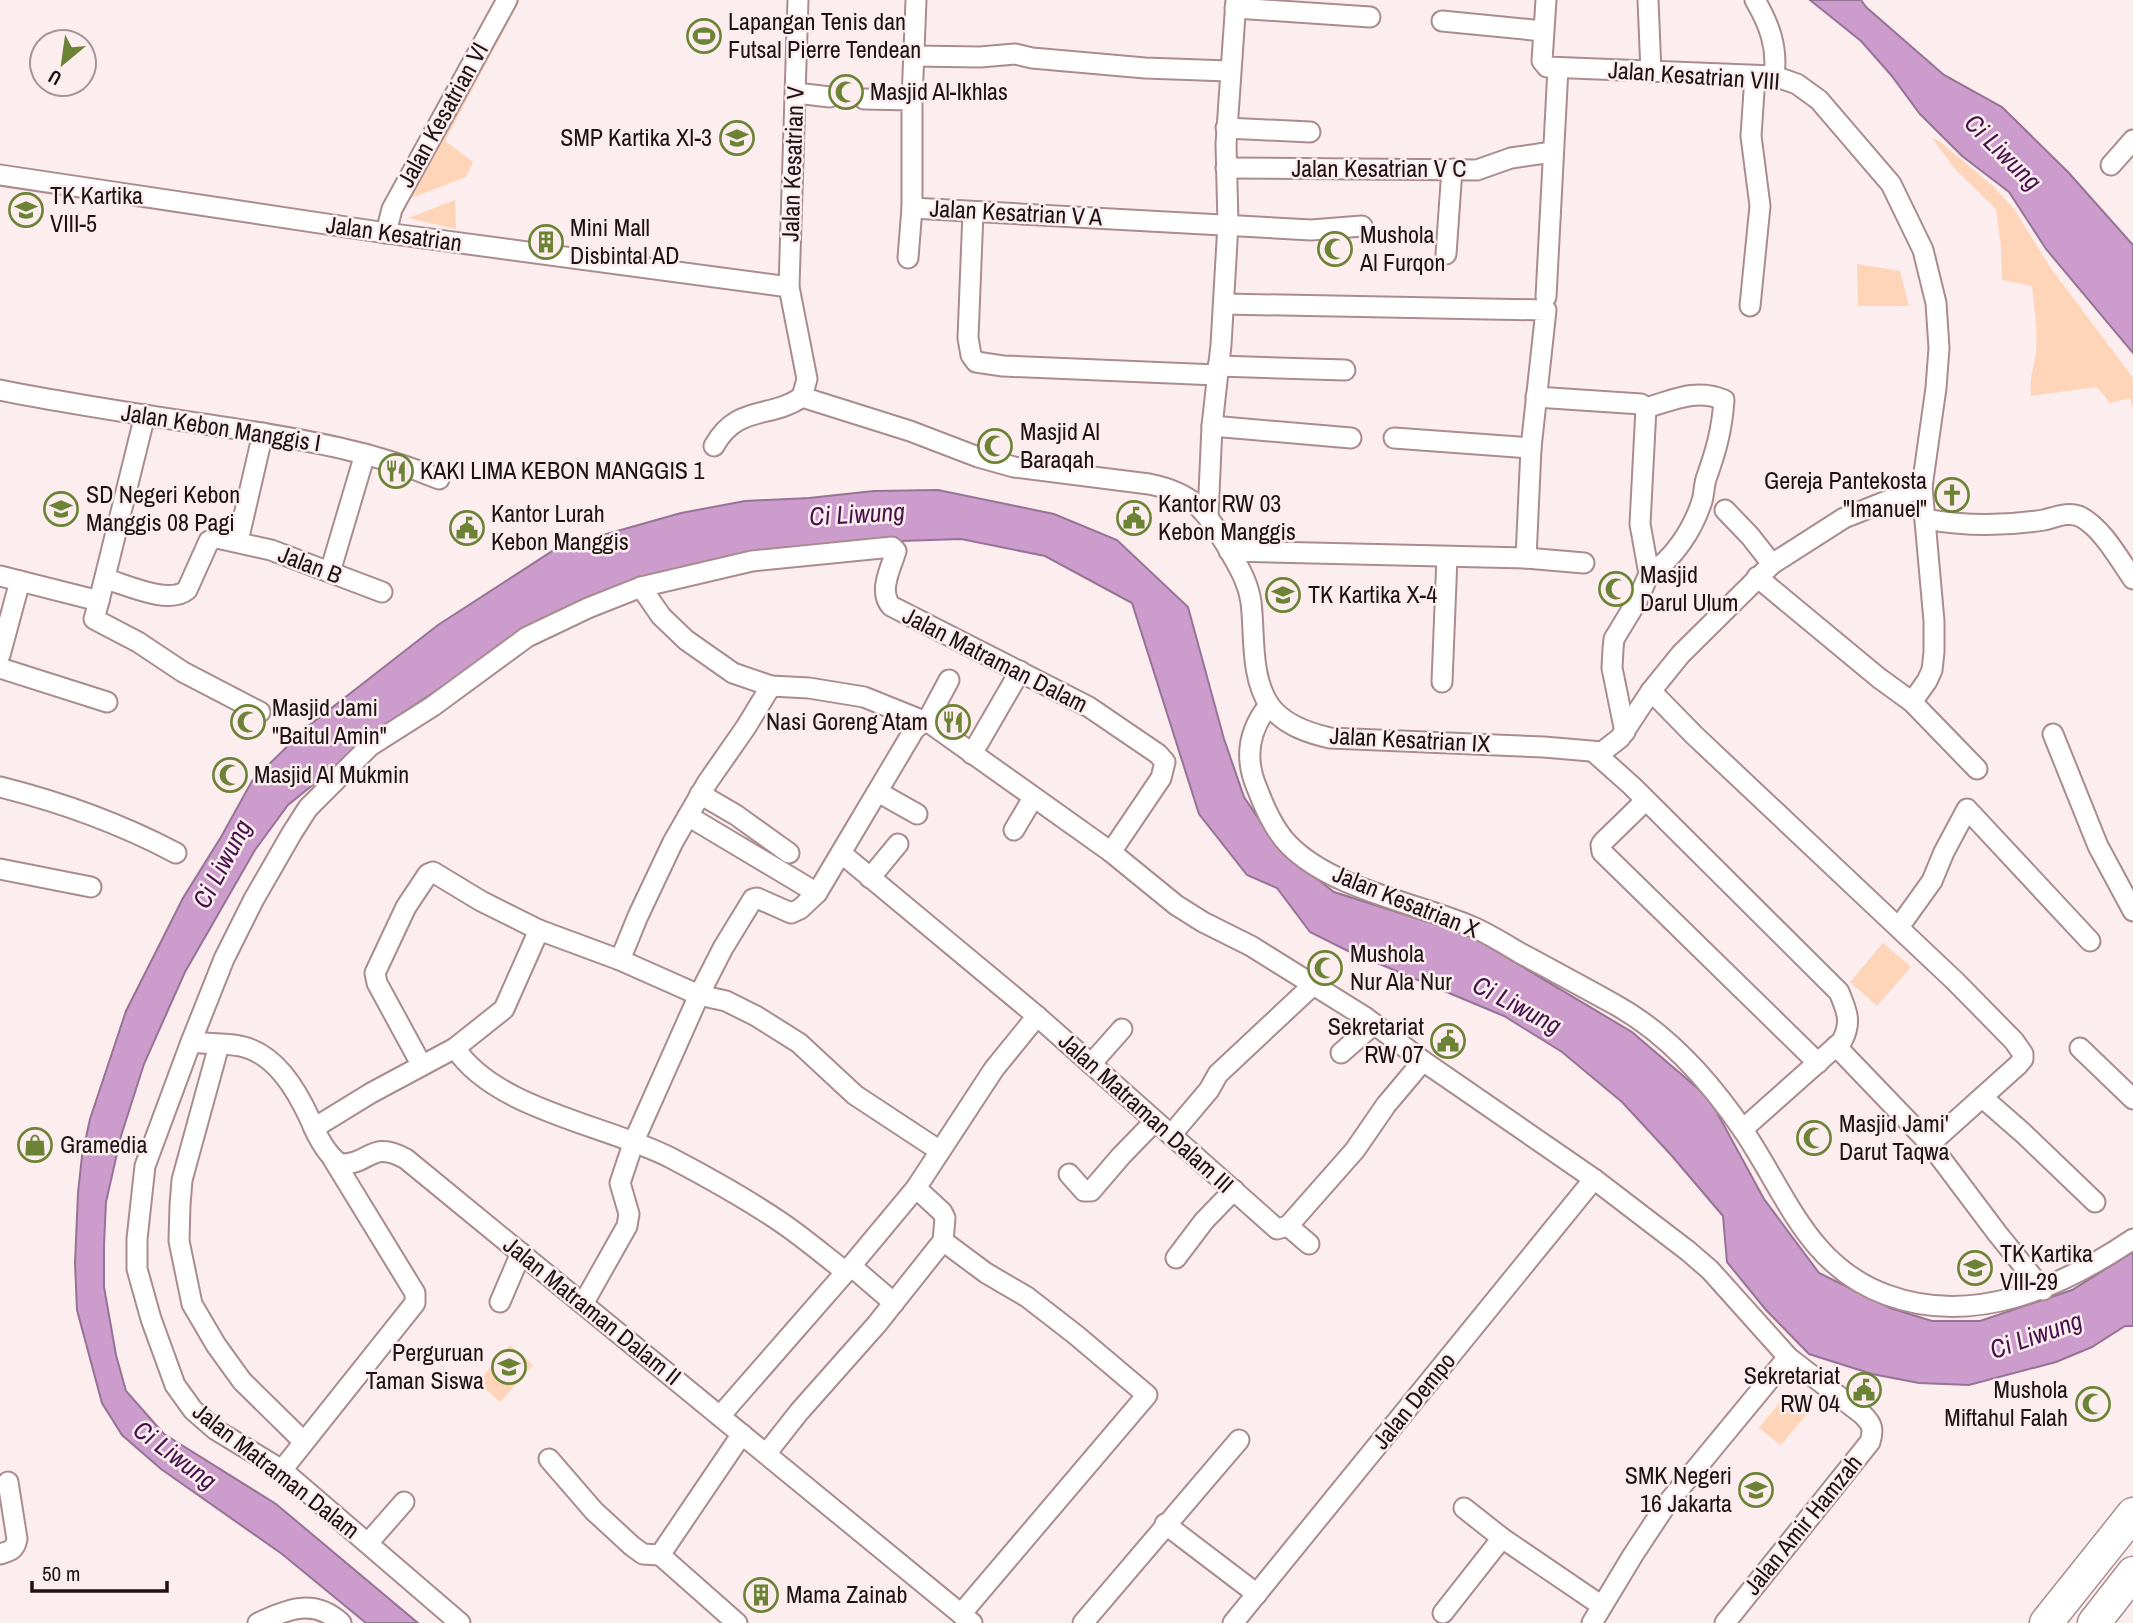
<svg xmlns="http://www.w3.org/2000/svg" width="2133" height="1623" font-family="'Archivo Narrow',sans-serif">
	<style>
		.green { fill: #fed5b9 }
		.water { fill: #cb9ccc; stroke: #977395; stroke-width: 2 }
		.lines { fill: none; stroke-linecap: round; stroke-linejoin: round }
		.minor-tunnel { stroke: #dbcdce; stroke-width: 19; stroke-dasharray: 19 10; stroke-linecap: butt }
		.minor-casing { stroke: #aa8c8f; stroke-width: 23 }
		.primary-casing { stroke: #aa8c8f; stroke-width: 35 }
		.minor { stroke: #fff; stroke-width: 19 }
		.primary { stroke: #fff; stroke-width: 32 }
		.labels { text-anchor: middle; stroke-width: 5; stroke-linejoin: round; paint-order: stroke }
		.poi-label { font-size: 24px; fill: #1e1314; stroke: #fceeef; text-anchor: start }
		.street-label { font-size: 24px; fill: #1e1314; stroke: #fceeef }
		.water-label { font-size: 26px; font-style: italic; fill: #49114c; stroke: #fceeef }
	</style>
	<rect width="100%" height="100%" fill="#fceeef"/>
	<g class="green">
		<path d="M508,0H520L445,141L473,162L466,177L401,202Z"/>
		<path d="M1932,138L1938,140L1993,186L2014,209L2052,270L2133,378V409L2130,398L2110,403L2097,387L2031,396C2029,376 2034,370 2036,352C2038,329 2034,308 2032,286L2002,280L2001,248L1996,209L1955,169Z"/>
		<path d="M455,200L456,229L408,218Z"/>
		<path d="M1857,264L1900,271L1909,306H1858Z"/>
		<path d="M1883,943L1911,967L1877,1006L1850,982Z"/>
		<path d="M510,1345L533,1365L500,1402L478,1382Z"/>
		<path d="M1789,1391L1811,1409L1781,1445L1759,1428Z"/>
	</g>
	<g class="water">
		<path d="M1810,0H1861L1866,7L1944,75L2002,107L2068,172L2133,245V353L2046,249L2009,192L1962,156L1920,114L1891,75L1861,41Z"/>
		<path d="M938,490L1054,514L1117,540L1188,607L1224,739L1244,797L1279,849L1334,892L1469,935L1632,1032L1709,1098L1764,1199L1819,1273L1890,1308L1932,1321H1980L2072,1290L2133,1252V1326H2125L2092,1347L2056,1362L1969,1385L1919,1383L1872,1374L1809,1354L1766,1310L1727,1262L1723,1216L1672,1156L1622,1102L1562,1052L1504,1016L1346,950L1310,932L1277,888L1247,875L1199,814L1132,603L1045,556L961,539L840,543L694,567L618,585L543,620L401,714L288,805L255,850L185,972L144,1064L121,1136L106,1202L104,1245V1287L116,1355L126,1391L164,1434L276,1504L418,1623H366L282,1554L161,1469L122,1435L102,1403L77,1310L75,1263L78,1193L82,1156L90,1119L126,1011L183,898L221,837L252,781L307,727L438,625L557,548L681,513L745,501L809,498L874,491Z"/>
	</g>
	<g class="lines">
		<path class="minor-tunnel" d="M830,97L864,99"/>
		<g class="minor-casing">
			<g id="minor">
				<path d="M798,0L789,287L807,379L802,397L910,431L978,457L1014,467L1149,484C1195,493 1205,511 1228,548C1238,566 1248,581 1251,602C1255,635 1250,677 1270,706C1284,725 1308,733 1330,738L1544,747L1602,752L1620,738L1651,691L1681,654L1772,564L1844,518L1922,487"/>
				<path d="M1546,0L1542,61L1547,67L1774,76L1797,84L1819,100L1891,184L1923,250L1936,303L1939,348L1936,388L1922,487L1934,621V652L1932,670L1927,681L1912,702"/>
				<path d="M1648,0L1651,72"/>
				<path d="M1755,0C1769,24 1778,47 1774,76"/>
				<path d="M1235,8L1370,17"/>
				<path d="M1442,21L1543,31"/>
				<path d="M913,56L980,57L1015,54L1032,58L1145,68L1229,71"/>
				<path d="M796,93L830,97"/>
				<path d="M864,99L912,100V208L1311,230L1362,226"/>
				<path d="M912,100L916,0"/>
				<path d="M1226,128L1310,132"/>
				<path d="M2111,165L2133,140"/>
				<path d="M1226,168L1477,170L1511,158L1552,152"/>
				<path d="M0,175L386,233L789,287"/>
				<path d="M973,212L968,338L971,355L976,362L1003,366L1217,375"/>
				<path d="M386,233L392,209L507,0"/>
				<path d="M1446,254L1452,169"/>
				<path d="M908,258L912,208"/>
				<path d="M1546,297L1558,68"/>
				<path d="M1224,304L1546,310L1531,448L1526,558"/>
				<path d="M1750,306L1760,206L1751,136L1755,76"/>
				<path d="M1218,366L1345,370"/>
				<path d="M0,390C79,406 158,417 237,429C306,440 375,452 439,479"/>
				<path d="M1536,397L1641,404L1646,408"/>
				<path d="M1646,408C1673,400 1697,388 1724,400C1722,430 1716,451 1706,479C1704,486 1704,494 1702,501C1693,529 1674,559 1649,574"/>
				<path d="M1212,426L1351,438"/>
				<path d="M1394,438L1531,448"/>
				<path d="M714,446C737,404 771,419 802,397"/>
				<path d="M1725,510L1750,536L1772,564"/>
				<path d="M1208,516L1212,426L1221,345L1228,224L1226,144L1236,0"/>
				<path d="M1925,519C1963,526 2006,526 2044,520C2056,517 2069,511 2081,517C2103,529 2119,559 2133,579"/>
				<path d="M238,541L263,433"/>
				<path d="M1229,551L1526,558L1584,563"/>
				<path d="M330,572L365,454"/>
				<path d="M0,576L99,601L145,415"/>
				<path d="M1757,577L1879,678L1912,702L1977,769"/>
				<path d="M106,579C127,585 169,605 187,590L209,541L217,538L271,550L382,592"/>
				<path d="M641,587L661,616L686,640L733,673L771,686L809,688L864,697L931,724L1111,852L1176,905L1203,922L1251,946L1365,1017L1423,1061L1594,1179L1688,1251L1710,1270L1788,1357L1863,1415C1872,1424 1874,1429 1870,1442L1725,1623"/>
				<path d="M99,601L94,619L138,642L183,672L260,712"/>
				<path d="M0,655L20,581"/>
				<path d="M0,668L107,702"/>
				<path d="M1442,682L1447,557"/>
				<path d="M1651,691L1694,735L1955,981L2014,1041L2023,1054V1059L2018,1065L1930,1144"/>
				<path d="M1269,705C1249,730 1244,758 1257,788C1264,807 1275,831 1289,845C1332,889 1417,903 1473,927C1489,934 1505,944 1520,953C1552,970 1583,987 1614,1004C1667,1033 1712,1084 1745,1133C1787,1196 1809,1267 1887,1295C1974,1327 2062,1287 2133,1239"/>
				<path d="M926,723L949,680"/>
				<path d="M1625,732L1612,668L1613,649L1614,639L1637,601L1649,574L1640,524L1646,408"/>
				<path d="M2053,734L2098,846L2133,911"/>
				<path d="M1595,753L1632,786L1839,992C1847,1011 1852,1022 1842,1041L1743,1129"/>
				<path d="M972,754L1020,671"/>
				<path d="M0,787C60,802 121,824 176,853"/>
				<path d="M878,792L917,814"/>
				<path d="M700,794L736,815L789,853"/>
				<path d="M1645,801L1603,842L1601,845L1602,852L1818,1063"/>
				<path d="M688,816L817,893"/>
				<path d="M1014,830L1033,798"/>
				<path d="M841,853L1037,1016L1277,1229L1288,1226L1355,1150L1386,1105L1423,1061"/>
				<path d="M0,869L91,887"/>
				<path d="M870,878L898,844"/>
				<path d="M1899,927L1932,881L1944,852L1967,809L2090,941"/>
				<path d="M620,960L638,916L673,842L707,783L746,727L771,686"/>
				<path d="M191,1042C207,1044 224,1043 240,1046C275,1053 296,1089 310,1119C316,1134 326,1154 340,1164C370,1165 371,1139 406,1159L972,1623"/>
				<path d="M219,1045L182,1180L180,1205L179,1241L192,1304L216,1345L242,1381L303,1441"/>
				<path d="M1836,1046L1930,1144L1997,1233L2043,1290"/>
				<path d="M455,1048L504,1009L539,930"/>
				<path d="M2080,1048L2133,1099"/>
				<path d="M1341,1053L1374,1024"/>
				<path d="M421,1064L377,983L375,973L406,907L428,874L433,872L481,901L539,930L620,960L699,995L726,1001L756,1016L799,1043L855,1095L940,1151"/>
				<path d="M1091,1064L1122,1029"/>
				<path d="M1983,1098L2023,1133L2095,1202"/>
				<path d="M314,1128L371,1093L455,1048C496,1110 607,1125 671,1158C709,1178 747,1199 782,1223C804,1238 825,1256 846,1272"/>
				<path d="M1171,1135L1209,1090L1218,1074L1312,986"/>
				<path d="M1069,1174L1084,1191H1091L1121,1156L1155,1121"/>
				<path d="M1288,1226L1309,1244"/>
				<path d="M943,1241L986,1273L1027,1297L1076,1335L1147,1395L961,1614"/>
				<path d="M1176,1258L1204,1221L1234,1190"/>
				<path d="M851,1266L894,1303"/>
				<path d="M500,1302L521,1253"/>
				<path d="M583,1304L627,1226L629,1214L620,1183L634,1141L699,995L723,948L753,899L757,898L791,913L800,909L817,893L914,730L923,722"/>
				<path d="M720,1416L851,1266L916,1188L994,1069L1037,1016"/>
				<path d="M766,1454L799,1412L877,1324L943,1241L945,1218L942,1212L916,1188"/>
				<path d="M549,1459L594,1511L632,1546L643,1554L660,1555"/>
				<path d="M282,1470L415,1303V1293L333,1159"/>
				<path d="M1464,1508L1502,1538L1602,1606"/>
				<path d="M1165,1524L1257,1594"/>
				<path d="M368,1543L404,1502"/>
				<path d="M0,1554C10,1551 15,1550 17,1539L8,1482"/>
				<path d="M660,1555L742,1434"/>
				<path d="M660,1555L737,1623"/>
				<path d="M1443,1613L1502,1538"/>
				<path d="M258,1623C287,1609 314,1598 341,1623"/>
				<path d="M460,1623L282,1470L216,1430L193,1410L175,1385L151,1319L137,1269V1239L145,1166L191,1042L224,959L254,899L292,833L308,808L370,746L433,706L527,637L588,608L641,587L752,561L892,547L896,551C891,568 878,591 891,606L1089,707L1158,754L1165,762L1161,778L1111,852"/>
				<path d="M1083,1623L1239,1440"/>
				<path d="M1233,1623L1594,1179"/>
				<path d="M1592,1623L1633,1555L1666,1505L1788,1357"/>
			</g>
		</g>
		<g class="primary-casing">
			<g id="primary">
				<path d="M2046,1623L2133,1514"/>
				<path d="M2094,1623L2133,1573"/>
			</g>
		</g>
		<use href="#minor" class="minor"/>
		<use href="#primary" class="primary"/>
	</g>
	<defs>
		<g id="stadium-ring" transform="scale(1.75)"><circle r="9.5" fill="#fceeef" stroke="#6c8336" stroke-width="1.5"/><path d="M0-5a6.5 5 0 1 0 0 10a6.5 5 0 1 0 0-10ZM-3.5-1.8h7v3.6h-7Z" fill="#6c8336"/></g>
		<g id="mosque-ring" transform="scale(1.75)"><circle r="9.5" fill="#fceeef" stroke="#6c8336" stroke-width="1.5"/><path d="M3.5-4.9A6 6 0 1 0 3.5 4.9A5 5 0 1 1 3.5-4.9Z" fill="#6c8336"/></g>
		<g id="school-ring" transform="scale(1.75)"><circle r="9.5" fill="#fceeef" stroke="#6c8336" stroke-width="1.5"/><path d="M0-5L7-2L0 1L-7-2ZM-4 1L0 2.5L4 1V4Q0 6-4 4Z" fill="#6c8336"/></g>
		<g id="building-ring" transform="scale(1.75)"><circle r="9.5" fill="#fceeef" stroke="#6c8336" stroke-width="1.5"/><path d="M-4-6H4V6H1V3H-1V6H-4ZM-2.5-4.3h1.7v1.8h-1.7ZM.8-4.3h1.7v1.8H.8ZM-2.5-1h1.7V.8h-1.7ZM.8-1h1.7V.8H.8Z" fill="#6c8336"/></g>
		<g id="restaurant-ring" transform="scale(1.75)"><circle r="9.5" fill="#fceeef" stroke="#6c8336" stroke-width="1.5"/><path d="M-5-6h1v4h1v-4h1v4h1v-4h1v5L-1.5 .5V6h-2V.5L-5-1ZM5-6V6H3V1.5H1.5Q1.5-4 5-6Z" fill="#6c8336"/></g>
		<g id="church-ring" transform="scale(1.75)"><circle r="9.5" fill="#fceeef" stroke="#6c8336" stroke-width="1.5"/><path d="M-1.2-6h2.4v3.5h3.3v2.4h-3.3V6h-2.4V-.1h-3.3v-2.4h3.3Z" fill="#6c8336"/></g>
		<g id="civic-ring" transform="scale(1.75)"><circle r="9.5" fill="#fceeef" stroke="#6c8336" stroke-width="1.5"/><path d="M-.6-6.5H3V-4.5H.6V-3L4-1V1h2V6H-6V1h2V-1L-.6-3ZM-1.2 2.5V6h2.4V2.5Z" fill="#6c8336"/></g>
		<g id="shop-ring" transform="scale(1.75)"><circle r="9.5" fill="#fceeef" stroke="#6c8336" stroke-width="1.5"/><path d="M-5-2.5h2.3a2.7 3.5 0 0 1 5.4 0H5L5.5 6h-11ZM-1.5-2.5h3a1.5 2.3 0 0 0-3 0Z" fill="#6c8336"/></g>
	</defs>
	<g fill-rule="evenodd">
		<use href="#stadium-ring" x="704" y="36"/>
		<use href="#mosque-ring" x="846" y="92"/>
		<use href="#school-ring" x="737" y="138"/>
		<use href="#school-ring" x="26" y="210"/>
		<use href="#building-ring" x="546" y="242"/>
		<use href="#mosque-ring" x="1335" y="249"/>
		<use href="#mosque-ring" x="995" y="446"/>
		<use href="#restaurant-ring" x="396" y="471"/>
		<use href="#church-ring" x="1952" y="495"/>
		<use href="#school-ring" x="61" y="509"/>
		<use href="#civic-ring" x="1134" y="518"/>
		<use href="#civic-ring" x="467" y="528"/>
		<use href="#mosque-ring" x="1616" y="589"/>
		<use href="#school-ring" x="1283" y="595"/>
		<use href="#mosque-ring" x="248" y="722"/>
		<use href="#restaurant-ring" x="953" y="722"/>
		<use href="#mosque-ring" x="230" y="775"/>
		<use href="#mosque-ring" x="1325" y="968"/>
		<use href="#civic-ring" x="1448" y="1041"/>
		<use href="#mosque-ring" x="1814" y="1138"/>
		<use href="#shop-ring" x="35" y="1145"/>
		<use href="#school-ring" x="1975" y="1268"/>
		<use href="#school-ring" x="509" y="1367"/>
		<use href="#civic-ring" x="1864" y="1390"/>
		<use href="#mosque-ring" x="2093" y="1404"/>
		<use href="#school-ring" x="1756" y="1490"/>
		<use href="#building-ring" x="761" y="1595"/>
	</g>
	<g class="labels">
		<g class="poi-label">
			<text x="728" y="30">Lapangan Tenis dan<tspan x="728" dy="28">Futsal Pierre Tendean</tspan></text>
			<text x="870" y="100">Masjid Al-Ikhlas</text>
			<text x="712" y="146" text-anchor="end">SMP Kartika XI-3</text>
			<text x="50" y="204">TK Kartika<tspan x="50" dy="28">VIII-5</tspan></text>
			<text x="570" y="236">Mini Mall<tspan x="570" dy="28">Disbintal AD</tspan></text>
			<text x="1360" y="243">Mushola<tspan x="1360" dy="28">Al Furqon</tspan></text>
			<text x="1020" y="440">Masjid Al<tspan x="1020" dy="28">Baraqah</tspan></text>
			<text x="420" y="479">KAKI LIMA KEBON MANGGIS 1</text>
			<text x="1927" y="489" text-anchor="end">Gereja Pantekosta<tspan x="1927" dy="28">"Imanuel"</tspan></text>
			<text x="86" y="503">SD Negeri Kebon<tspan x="86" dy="28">Manggis 08 Pagi</tspan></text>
			<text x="1158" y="512">Kantor RW 03<tspan x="1158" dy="28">Kebon Manggis</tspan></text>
			<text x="491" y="522">Kantor Lurah<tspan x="491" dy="28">Kebon Manggis</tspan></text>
			<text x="1640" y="583">Masjid<tspan x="1640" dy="28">Darul Ulum</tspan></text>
			<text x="1308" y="603">TK Kartika X-4</text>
			<text x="272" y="716">Masjid Jami<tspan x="272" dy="28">"Baitul Amin"</tspan></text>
			<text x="928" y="730" text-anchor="end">Nasi Goreng Atam</text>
			<text x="254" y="783">Masjid Al Mukmin</text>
			<text x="1350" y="962">Mushola<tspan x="1350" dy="28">Nur Ala Nur</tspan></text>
			<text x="1424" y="1035" text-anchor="end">Sekretariat<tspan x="1424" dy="28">RW 07</tspan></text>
			<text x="1839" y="1132">Masjid Jami'<tspan x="1839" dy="28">Darut Taqwa</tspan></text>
			<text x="60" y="1153">Gramedia</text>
			<text x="2000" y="1262">TK Kartika<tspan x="2000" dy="28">VIII-29</tspan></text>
			<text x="484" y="1361" text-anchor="end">Perguruan<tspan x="484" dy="28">Taman Siswa</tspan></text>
			<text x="1840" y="1384" text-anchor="end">Sekretariat<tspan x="1840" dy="28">RW 04</tspan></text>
			<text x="2068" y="1398" text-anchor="end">Mushola<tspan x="2068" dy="28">Miftahul Falah</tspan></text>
			<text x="1732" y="1484" text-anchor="end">SMK Negeri<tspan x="1732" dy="28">16 Jakarta</tspan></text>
			<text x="786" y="1603">Mama Zainab</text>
		</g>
		<g class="street-label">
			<text transform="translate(1694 76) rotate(4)" y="8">Jalan Kesatrian VIII</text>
			<text transform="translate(443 115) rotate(-61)" y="8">Jalan Kesatrian VI</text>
			<text transform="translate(793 164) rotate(-88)" y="8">Jalan Kesatrian V</text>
			<text x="1379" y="177">Jalan Kesatrian V C</text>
			<text transform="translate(1016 213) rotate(3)" y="8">Jalan Kesatrian V A</text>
			<text transform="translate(394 234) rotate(8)" y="8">Jalan Kesatrian</text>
			<text transform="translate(221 428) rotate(9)" y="8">Jalan Kebon Manggis I</text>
			<text transform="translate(310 565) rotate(21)" y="8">Jalan B</text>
			<text transform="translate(995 660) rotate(27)" y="8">Jalan Matraman Dalam</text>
			<text transform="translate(1410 740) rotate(3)" y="8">Jalan Kesatrian IX</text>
			<text transform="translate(1406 902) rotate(22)" y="8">Jalan Kesatrian X</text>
			<text transform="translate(1146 1113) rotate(42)" y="8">Jalan Matraman Dalam III</text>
			<text transform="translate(592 1311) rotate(39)" y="8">Jalan Matraman Dalam II</text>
			<text transform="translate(1414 1401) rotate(-51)" y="8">Jalan Dempo</text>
			<text transform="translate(276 1471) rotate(38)" y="8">Jalan Matraman Dalam</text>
			<text transform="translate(1803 1525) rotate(-51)" y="8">Jalan Amir Hamzah</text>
		</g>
		<g class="water-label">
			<text transform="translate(2003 152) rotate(45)" y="9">Ci Liwung</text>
			<text transform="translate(857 514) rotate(-3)" y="9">Ci Liwung</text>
			<text transform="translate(222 864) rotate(-62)" y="9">Ci Liwung</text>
			<text transform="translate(1517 1005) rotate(28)" y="9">Ci Liwung</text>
			<text transform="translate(2036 1335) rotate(-19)" y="9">Ci Liwung</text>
			<text transform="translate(175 1455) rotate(37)" y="9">Ci Liwung</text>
		</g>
	</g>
	<g transform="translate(63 63) rotate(209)"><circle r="33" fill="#fceeef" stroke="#a39697" stroke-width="2"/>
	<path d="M0-5L12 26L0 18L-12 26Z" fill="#6c8336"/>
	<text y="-10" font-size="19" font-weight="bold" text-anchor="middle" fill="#1e1314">U</text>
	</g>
	<path d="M32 1581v10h135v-10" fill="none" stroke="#1e1314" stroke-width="3.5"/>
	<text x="42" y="1581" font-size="21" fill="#1e1314" stroke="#fceeef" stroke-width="5" paint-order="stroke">50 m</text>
</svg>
